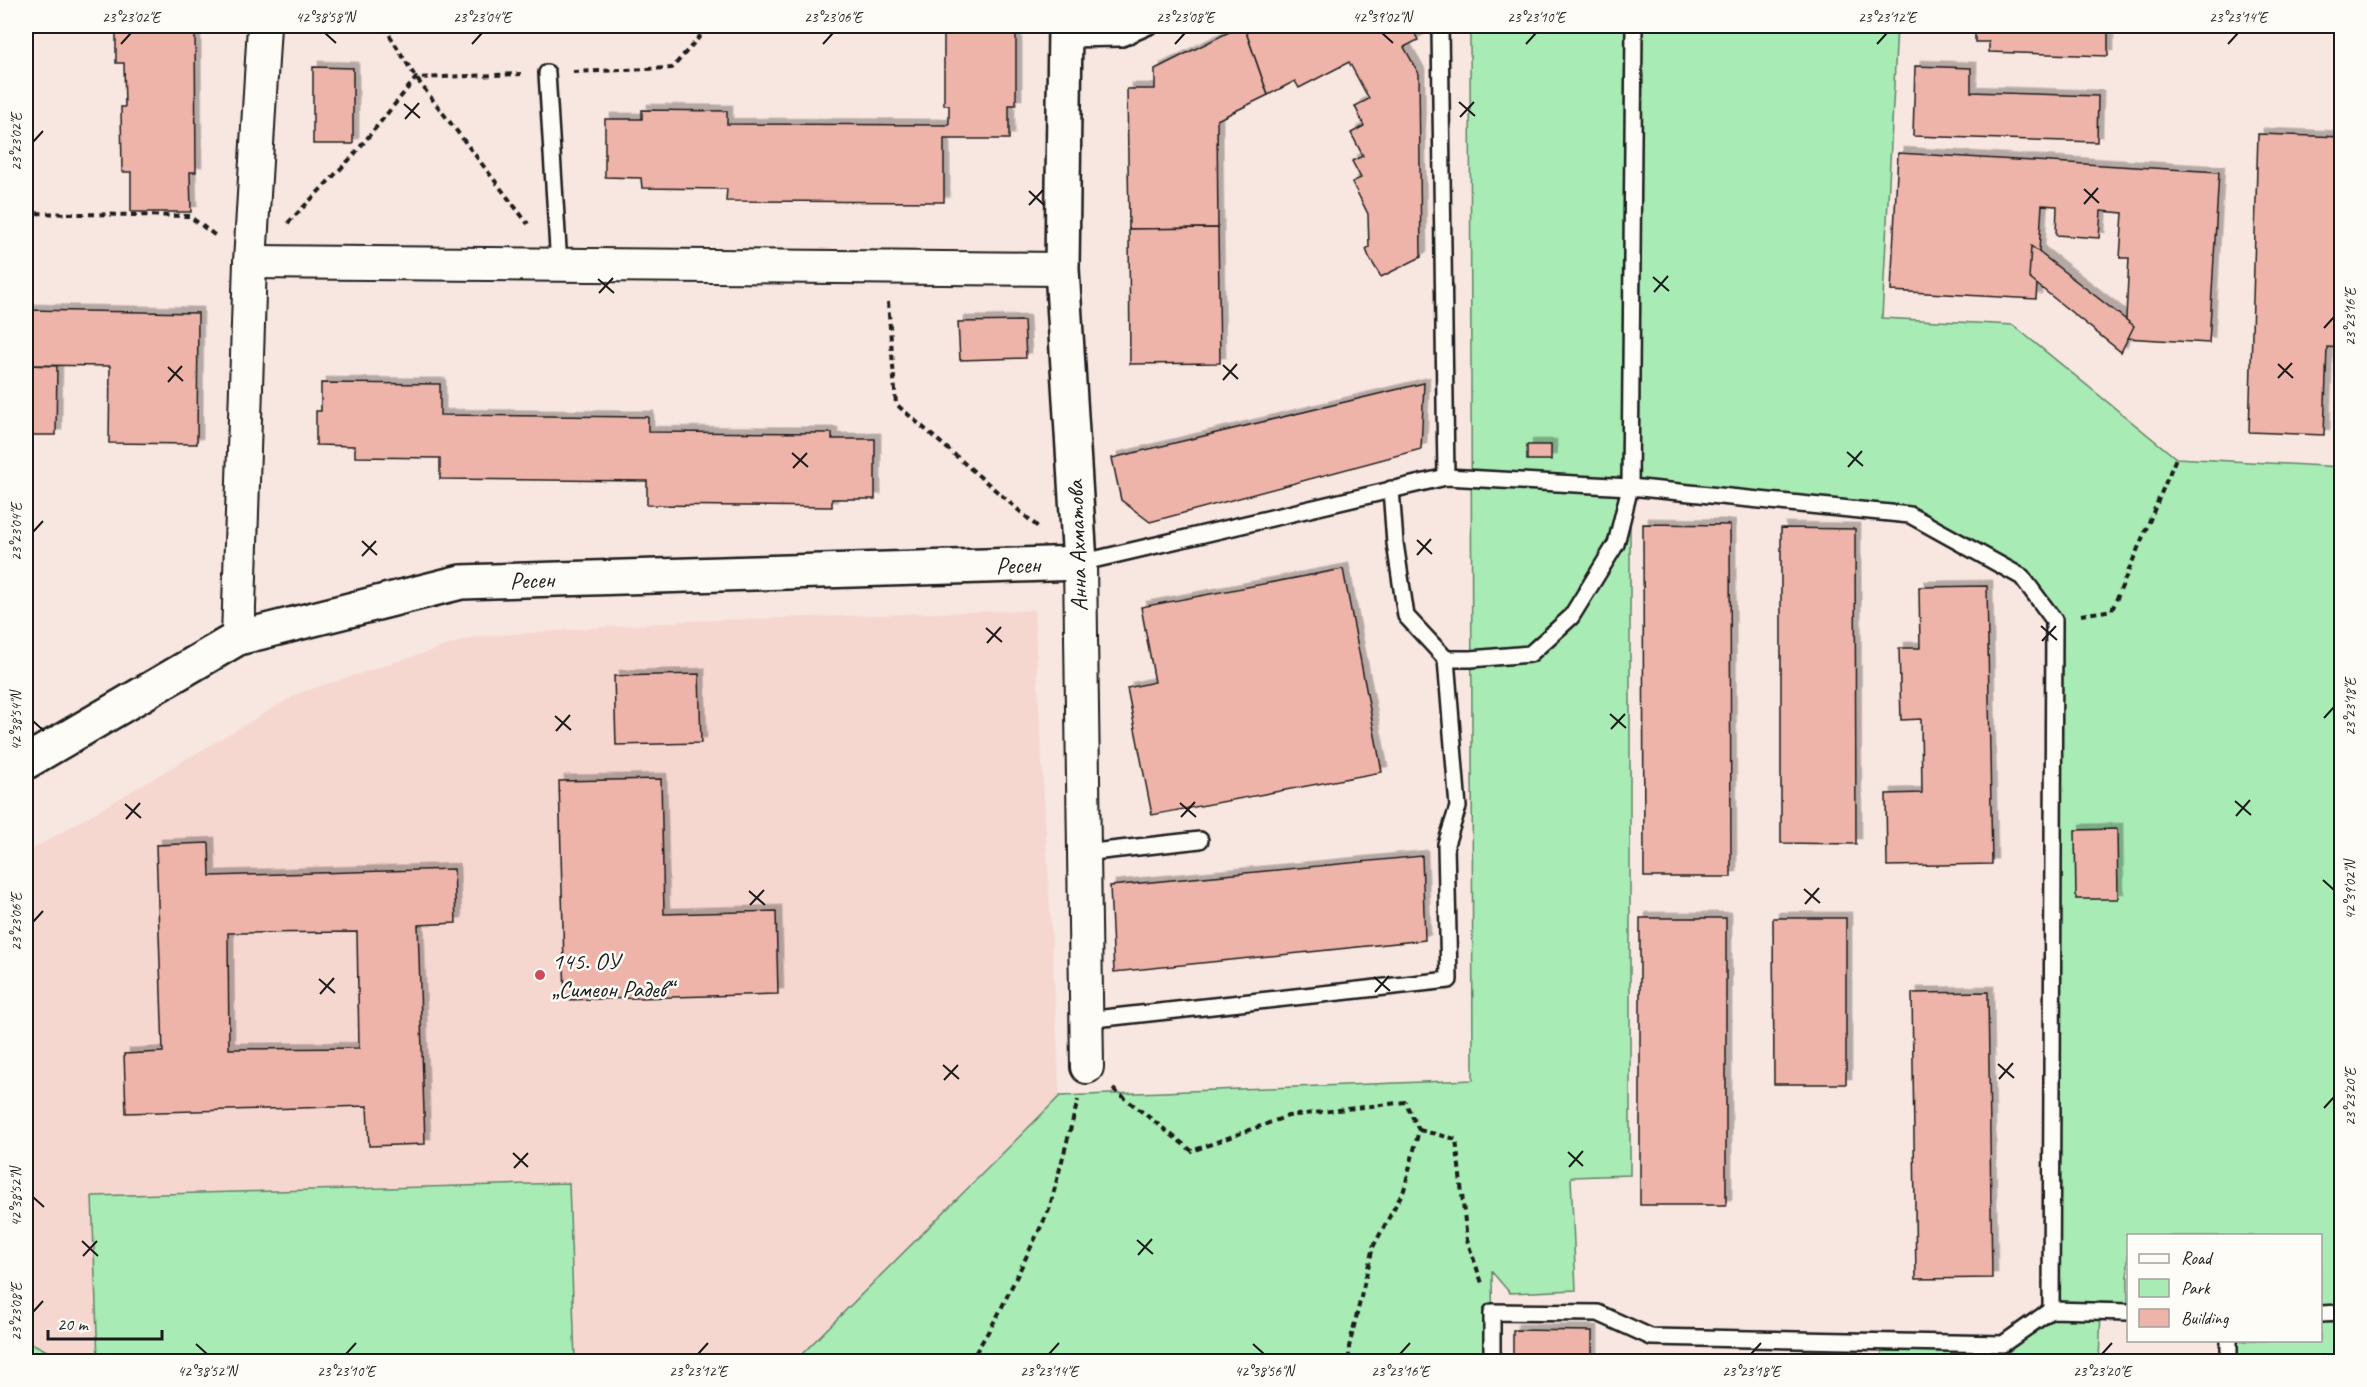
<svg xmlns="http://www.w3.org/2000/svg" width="2367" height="1387" font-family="Caveat,sans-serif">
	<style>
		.built { fill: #f5d7d0 }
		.green { fill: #a8ebb5; stroke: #628468; stroke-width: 1.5 }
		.building { fill: #eeb4a9; stroke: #1c1c1c; stroke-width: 1.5; fill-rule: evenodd; filter: url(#shadow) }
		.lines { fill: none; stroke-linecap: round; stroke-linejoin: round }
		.service-casing { stroke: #1c1c1c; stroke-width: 20 }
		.minor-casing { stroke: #1c1c1c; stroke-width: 36 }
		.tertiary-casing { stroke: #1c1c1c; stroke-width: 38 }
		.path { stroke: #1c1c1c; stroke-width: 4; stroke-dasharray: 6 4.5; stroke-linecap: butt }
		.service { stroke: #fdfcf7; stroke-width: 15 }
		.minor { stroke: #fdfcf7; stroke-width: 32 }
		.tertiary { stroke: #fdfcf7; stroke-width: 33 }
		.ticks { fill: none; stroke: #1c1c1c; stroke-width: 2 }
		.poi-dot { fill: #d1495b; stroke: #fdfcf7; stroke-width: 2 }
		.labels { text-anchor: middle; stroke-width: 5; stroke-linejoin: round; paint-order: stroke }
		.street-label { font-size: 24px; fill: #1c1c1c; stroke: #fdfcf7 }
		.poi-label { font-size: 24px; fill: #1c1c1c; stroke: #fdfcf7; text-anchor: start }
		.neatline { fill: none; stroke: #1c1c1c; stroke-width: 2 }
		.ticks-label { font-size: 15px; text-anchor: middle; fill: #1c1c1c }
	</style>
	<defs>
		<filter id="shadow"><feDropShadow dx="5.5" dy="-5.5" stdDeviation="0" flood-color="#0004"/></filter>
	</defs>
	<rect width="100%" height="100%" fill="#f8e6e0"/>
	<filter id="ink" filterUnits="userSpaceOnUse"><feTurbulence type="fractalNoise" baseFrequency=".0167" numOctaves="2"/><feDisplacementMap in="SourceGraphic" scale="12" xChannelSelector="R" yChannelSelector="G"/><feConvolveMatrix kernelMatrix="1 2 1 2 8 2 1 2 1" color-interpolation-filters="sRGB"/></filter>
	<g filter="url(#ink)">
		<path class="built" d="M1034,610L1060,1096L794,1361H66L26,1340V853L299,693L474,637L687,621Z"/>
		<g class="green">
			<path d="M1470,26H1897L1882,318L2013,325L2176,458L2341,467V1361H2229V1341L2320,1340V1236H2128V1312L2101,1311L2099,1361H1882V1342L2003,1344L2051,1309L2054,620L2022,577L1910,515L1630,487V1175L1571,1177L1576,1290L1510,1293L1492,1272L1493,1361L794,1362L1060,1096L1473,1080Z"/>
			<path d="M569,1183L575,1360L98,1361L92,1196Z"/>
			<path d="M26,1340L62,1359L66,1361H26Z"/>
		</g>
		<g class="building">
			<path d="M116,26H195L196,172H190L191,212H131V172H122L121,107H125L124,63H116Z"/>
			<path d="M944,26H1016V105H1009V139H944V202L726,201L727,189L642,188L641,178L605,177V119H642V110L727,111V124L949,125V105H944Z"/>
			<path d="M1241,26H1244L1268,95L1217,120L1218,228L1129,229L1127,89H1155V69Z"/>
			<path d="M1244,26H1411L1418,40L1404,47L1419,74L1421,257L1381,277L1369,257L1366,249L1369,247L1368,214L1352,182L1361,178L1352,161L1363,156L1351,133L1364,126L1355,106L1369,99L1349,62L1299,88L1295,81L1268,95Z"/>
			<path d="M1975,26H2108V56L1989,52V42H1975Z"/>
			<path d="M1915,66L1971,68V92L2098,96L2097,142L1913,136Z"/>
			<path d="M313,67L353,68V144H313Z"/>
			<path d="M2258,134L2342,137V348L2327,347L2324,435L2249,432Z"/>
			<path d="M1898,153L2219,172L2209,343L2125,338L2129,258H2120L2123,213L2101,211L2099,238L2056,235L2057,206L2042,205L2036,299L1891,291Z"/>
			<path d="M1218,228L1220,363L1130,364L1129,229Z"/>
			<path d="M2031,246L2134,326L2121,352L2029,278Z"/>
			<path d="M26,310L198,313L197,444L109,443L110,366L26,365Z"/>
			<path d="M1024,321L1026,358L960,360L958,322Z"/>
			<path d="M26,365L57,366L56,435H26Z"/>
			<path d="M321,383L440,384V415L648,417V432L832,433V439H875V499H832V507L647,505V481L440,479V458L355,457V446L316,445V411H321Z"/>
			<path d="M1424,383L1421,449L1150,522L1121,500L1112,458Z"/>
			<rect x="1527" y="445" width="24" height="15"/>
			<path d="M1643,524L1730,525L1731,877H1644Z"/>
			<path d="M1781,528L1855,529L1856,844L1781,843Z"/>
			<path d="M1343,569L1382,772L1152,815L1127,688L1155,682L1141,607Z"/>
			<path d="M1987,586L1992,864L1887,866L1886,794L1922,793L1921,719L1901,720L1899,648H1920L1919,587Z"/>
			<path d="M699,674L701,743L616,745L614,676Z"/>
			<path d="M661,779L664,914L776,911L778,994L565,1000L559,781Z"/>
			<path d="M2117,829L2118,899H2076L2075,830Z"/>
			<path d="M209,843L210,876L454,869L456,923L418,925L425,1144L369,1146L367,1106L126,1113L124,1054L163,1052L156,845ZM357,932L359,1048L229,1049L228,933Z"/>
			<path d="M1422,856L1425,940L1114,972L1110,886Z"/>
			<rect x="1640" y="918" width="86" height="287"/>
			<path d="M1773,918H1846V1084H1774Z"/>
			<path d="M1988,992L1992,1278L1916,1279L1912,993Z"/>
			<path d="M1513,1330L1592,1331V1362H1513Z"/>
		</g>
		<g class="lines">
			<g class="service-casing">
				<g id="service">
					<path d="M1440,26L1446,477"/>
					<path d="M1065,39L1122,38L1149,26"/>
					<path d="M547,73L559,265"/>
					<path d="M1080,563L1446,477L1630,487L1910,515L2022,577L2054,620L2051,1310"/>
					<path d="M1446,659H1471L1530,654L1571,617L1616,544L1630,487L1634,26"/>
					<path d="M1084,853L1200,840"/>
					<path d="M1086,1020L1449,980L1446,844L1458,807L1446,659L1406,616L1395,543L1391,489"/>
					<path d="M2320,1314L2342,1313"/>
					<path d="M2229,1340V1362"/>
					<path d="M1492,1362V1312L1598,1313L1651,1337L2003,1344L2051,1310L2128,1312"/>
				</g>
			</g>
			<g class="minor-casing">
				<g id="minor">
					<path d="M250,262L1062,269"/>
					<path d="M1080,563L1087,1067"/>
					<path d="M238,638L250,262L264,26"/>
				</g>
			</g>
			<g class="tertiary-casing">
				<path id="tertiary" d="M26,762L238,638L461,582L1080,563L1062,269L1065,26"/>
			</g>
			<g class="path">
				<path d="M384,26L416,78L528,224"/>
				<path d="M573,72L672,68L709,26"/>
				<path d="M26,213L189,216L216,236"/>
				<path d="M288,223L352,157L416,78L521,74"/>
				<path d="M888,302L896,404L1038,527"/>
				<path d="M2081,615L2112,610L2176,458"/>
				<path d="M1113,1089L1192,1151L1288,1116L1405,1102L1419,1130L1404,1190L1373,1247L1349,1347V1362"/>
				<path d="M1419,1130L1456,1139L1467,1240L1483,1286"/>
				<path d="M970,1362L997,1317L1049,1210L1078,1100"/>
			</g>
			<use href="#service" class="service"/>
			<use href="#minor" class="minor"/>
			<use href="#tertiary" class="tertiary"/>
		</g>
	</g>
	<path class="ticks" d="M325,33L336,43M1382,33L1393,43M121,44L131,33M472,44L482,33M823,44L833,33M1175,44L1185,33M1526,44L1536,33M1877,44L1887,33M2228,44L2238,33M1459,102L1475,116M404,104L420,118M1460,117L1474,102M405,119L419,103M33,142L43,131M2084,189L2099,203M1029,191L1044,205M2084,204L2098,188M1029,205L1043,190M1653,277L1669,291M598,279L614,293M1654,292L1668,276M599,293L613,278M2324,328L2334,317M2278,364L2293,378M1223,365L1238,379M168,367L183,381M2278,378L2292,363M1223,380L1237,364M168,382L182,366M1847,452L1863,466M792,453L808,467M1848,467L1862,451M793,468L807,453M33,532L43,521M1417,540L1432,554M362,541L377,555M1417,555L1431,539M362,556L376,541M2041,626L2057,640M986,628L1002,642M2042,641L2056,626M987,643L1001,627M1610,714L1626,728M555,716L571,730M2324,718L2334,707M33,721L44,731M1611,729L1625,714M556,731L570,715M2235,801L2251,815M1180,803L1196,817M125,804L141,818M2236,816L2250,800M1181,817L1195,802M126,819L140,803M2323,880L2334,890M1804,889L1820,903M749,891L765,905M1805,904L1819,888M750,905L764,890M33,922L43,911M1374,977L1390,991M319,979L335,993M1375,992L1389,976M320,994L334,978M1998,1064L2014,1078M943,1065L959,1079M1999,1079L2013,1063M944,1080L958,1065M2324,1108L2334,1097M1568,1152L1583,1166M513,1153L528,1167M1569,1167L1583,1151M514,1168L528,1153M33,1197L44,1207M1137,1240L1153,1254M82,1241L98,1256M1138,1255L1152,1239M83,1256L97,1241M33,1312L43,1301M196,1344L207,1354M1253,1344L1264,1354M346,1354L356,1343M698,1354L708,1343M1049,1354L1059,1343M1400,1354L1410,1343M1751,1354L1761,1343M2102,1354L2112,1343"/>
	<circle class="poi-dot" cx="540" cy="975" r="6"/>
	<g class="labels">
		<g class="street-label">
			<text transform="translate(1077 546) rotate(-92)" y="8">Анна Ахматова</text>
			<text transform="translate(1018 565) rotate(-2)" y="8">Ресен</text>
			<text transform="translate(532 580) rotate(-2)" y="8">Ресен</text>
		</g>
		<g class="poi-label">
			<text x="552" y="969">145. ОУ<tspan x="552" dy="28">„Симеон Радев“</tspan></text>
		</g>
	</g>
	<rect width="2367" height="1387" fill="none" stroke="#fdfcf7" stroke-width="66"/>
	<rect x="2127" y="1234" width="195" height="108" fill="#fdfcf7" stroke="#a3a29f" stroke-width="1.5"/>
	<rect x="2139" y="1254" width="30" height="9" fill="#fdfcf7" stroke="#a3a29f" stroke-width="1.5"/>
	<text x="2181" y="1264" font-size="18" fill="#1c1c1c">Road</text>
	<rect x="2139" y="1279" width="30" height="18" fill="#a8ebb5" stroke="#a3a29f" stroke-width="1.5"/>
	<text x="2181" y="1294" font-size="18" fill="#1c1c1c">Park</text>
	<rect x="2139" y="1309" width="30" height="18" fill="#eeb4a9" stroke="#a3a29f" stroke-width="1.5"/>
	<text x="2181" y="1324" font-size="18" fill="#1c1c1c">Building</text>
	<path d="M48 1330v9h114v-9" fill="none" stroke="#1c1c1c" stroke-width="3"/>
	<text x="57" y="1330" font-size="18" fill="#1c1c1c" stroke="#fdfcf7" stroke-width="4.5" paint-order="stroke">20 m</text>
	<rect x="33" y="33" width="2301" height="1321" class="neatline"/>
	<g class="ticks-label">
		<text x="131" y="22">23°23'02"E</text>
		<text x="325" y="22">42°38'58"N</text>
		<text x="482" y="22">23°23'04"E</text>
		<text x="833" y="22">23°23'06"E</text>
		<text x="1185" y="22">23°23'08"E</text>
		<text x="1382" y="22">42°39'02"N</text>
		<text x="1536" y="22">23°23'10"E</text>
		<text x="1887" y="22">23°23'12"E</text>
		<text x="2238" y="22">23°23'14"E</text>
		<text transform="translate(16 142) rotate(-90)" y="5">23°23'02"E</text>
		<text transform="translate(2350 317) rotate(-90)" y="5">23°23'16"E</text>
		<text transform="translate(16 532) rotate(-90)" y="5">23°23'04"E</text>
		<text transform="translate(2350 707) rotate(-90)" y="5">23°23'18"E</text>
		<text transform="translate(16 721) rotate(-90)" y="5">42°38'54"N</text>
		<text transform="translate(2350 890) rotate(-90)" y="5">42°39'02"N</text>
		<text transform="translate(16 922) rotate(-90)" y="5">23°23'06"E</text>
		<text transform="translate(2350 1097) rotate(-90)" y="5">23°23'20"E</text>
		<text transform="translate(16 1197) rotate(-90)" y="5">42°38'52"N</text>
		<text transform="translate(16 1312) rotate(-90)" y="5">23°23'08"E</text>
		<text x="207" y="1376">42°38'52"N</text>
		<text x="346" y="1376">23°23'10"E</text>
		<text x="698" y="1376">23°23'12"E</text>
		<text x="1049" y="1376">23°23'14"E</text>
		<text x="1264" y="1376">42°38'56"N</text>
		<text x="1400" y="1376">23°23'16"E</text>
		<text x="1751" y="1376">23°23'18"E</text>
		<text x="2102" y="1376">23°23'20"E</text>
	</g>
</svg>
